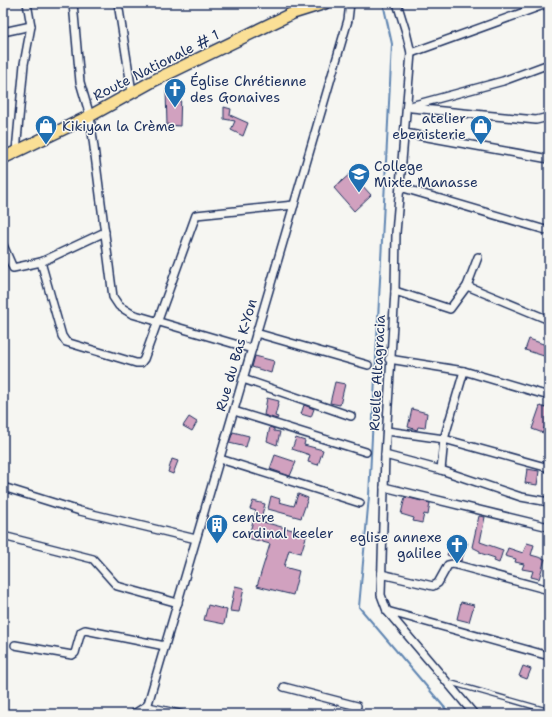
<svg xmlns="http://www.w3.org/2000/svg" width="552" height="717" font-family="'Shantell Sans',sans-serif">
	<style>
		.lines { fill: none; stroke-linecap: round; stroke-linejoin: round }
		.stream { stroke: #6186b2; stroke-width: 2 }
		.building { fill: #d1a1bf; stroke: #1b2f5e }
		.lane-casing { stroke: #1b2f5e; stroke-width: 6 }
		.street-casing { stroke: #1b2f5e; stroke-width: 10 }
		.primary-casing { stroke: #1b2f5e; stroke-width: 14 }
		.lane { stroke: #f6f6f2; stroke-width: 3.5 }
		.street { stroke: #f6f6f2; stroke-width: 7 }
		.primary { stroke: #fadf96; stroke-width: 11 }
		.labels { text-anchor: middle; stroke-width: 3; stroke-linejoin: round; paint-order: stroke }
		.street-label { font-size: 14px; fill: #1b2f5e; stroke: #f6f6f2 }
		.poi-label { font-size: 14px; fill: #1b2f5e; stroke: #f6f6f2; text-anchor: start }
	</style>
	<rect width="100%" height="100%" fill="#f6f6f2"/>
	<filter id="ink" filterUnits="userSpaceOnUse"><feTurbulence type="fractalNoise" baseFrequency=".025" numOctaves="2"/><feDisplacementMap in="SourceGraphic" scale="8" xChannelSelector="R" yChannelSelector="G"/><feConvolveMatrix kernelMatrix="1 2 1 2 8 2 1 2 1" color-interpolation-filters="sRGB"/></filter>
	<g filter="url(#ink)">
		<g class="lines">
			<path class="stream" d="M383,3L392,44L369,496L359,607L450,714"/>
		</g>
		<g class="building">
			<path d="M166,91H181L180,126L167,125Z"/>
			<path d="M224,107L231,109L230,115L248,123L243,136L231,130L235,121L224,119Z"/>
			<path d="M351,173L371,195L354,211L334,188Z"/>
			<path d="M529,339L549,346L547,357L525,350Z"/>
			<path d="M255,356L274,361L271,373L252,367Z"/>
			<path d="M335,382L345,384L340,405L330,403Z"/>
			<path d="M267,398L279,401L275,416L278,417L277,419L264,415Z"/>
			<path d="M304,405L314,409L311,417L301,414Z"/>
			<path d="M540,406L549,409V429L544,428L543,433L532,429Z"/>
			<path d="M412,409L427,413L425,428L418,427L417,430L408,427Z"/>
			<path d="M189,417L197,422L192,431L183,426Z"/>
			<path d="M270,427L274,429V431L280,432L277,445L267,441Z"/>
			<path d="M233,432L249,436L246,447L229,443Z"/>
			<path d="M296,438L305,441L304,445L323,450L318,465L308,462L310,455L292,449Z"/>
			<path d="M275,455L296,462L290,476L270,469Z"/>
			<path d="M172,459L178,461L173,474L168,472Z"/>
			<path d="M527,469L539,471L537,485L525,483Z"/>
			<path d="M298,494L308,498L301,518L268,509L271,496L280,499L279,502L294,506Z"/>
			<path d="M405,497L430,503L428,515L424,514L422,523L413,521L414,518L401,514Z"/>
			<path d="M253,501L265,504L260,521L307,534L301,553L289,550L284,567L299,571L293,595L257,586L270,544L248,538L256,511L250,509Z"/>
			<path d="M479,516L485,517L480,542L503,550L499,563L494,561L495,558L480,553V551L472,547Z"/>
			<path d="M453,537L468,543L461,561L447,555Z"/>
			<path d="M527,543L534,545L531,555L545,559L539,579L531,577L533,571L522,569L524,564L515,562L516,559L505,556L508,548L523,553Z"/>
			<path d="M235,586L244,588L239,612L230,611Z"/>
			<path d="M461,602L474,605L469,622L457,619Z"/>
			<path d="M208,605L227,610L224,624L204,620Z"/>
			<path d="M523,666L531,669L527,679L519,676Z"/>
		</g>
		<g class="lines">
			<g class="lane-casing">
				<g id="lane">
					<path d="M448,682L549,711"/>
					<path d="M148,705L188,714"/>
				</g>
			</g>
			<g class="street-casing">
				<g id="street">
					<path d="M73,3L80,82L90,116L113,297L119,306L132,314L252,349"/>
					<path d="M118,3L132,92"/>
					<path d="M397,3L406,32L411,53L396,233L395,291L385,455L381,595L387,611L474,714"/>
					<path d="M3,32L31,26"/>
					<path d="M411,53L549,3"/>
					<path d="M407,107L503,81L549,64"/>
					<path d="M412,108L536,120L549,117"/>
					<path d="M405,133L549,159"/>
					<path d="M16,151L24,64L31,26L27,3"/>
					<path d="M400,187L549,231"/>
					<path d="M3,245L13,268L41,262L62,336L66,342L136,363H141L144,359L196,215L294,205"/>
					<path d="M41,262L105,232"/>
					<path d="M467,286L549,320"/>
					<path d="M395,291L450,309L467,286L478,257"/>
					<path d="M256,333L368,365"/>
					<path d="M389,359L464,371L549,396"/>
					<path d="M243,379L351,416"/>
					<path d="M234,411L366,452"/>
					<path d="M387,431L444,439L549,468"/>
					<path d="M385,455L441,470L521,497L549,502"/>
					<path d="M220,459L360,503"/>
					<path d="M441,470L444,439L464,371"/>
					<path d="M3,487L80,511L196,539"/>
					<path d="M384,487L549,527"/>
					<path d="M3,536L93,559L117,586L178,603"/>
					<path d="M381,574L433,586L438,583L448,565L453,564L549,590"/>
					<path d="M387,611L549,656"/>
					<path d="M15,645L72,655L75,653L81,632L85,630L165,646"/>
					<path d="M284,687L357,706L354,714"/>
					<path d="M134,714L148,705"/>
					<path d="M145,714L348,20L350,3"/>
				</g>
			</g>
			<g class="primary-casing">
				<path id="primary" d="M3,158L90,116L155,80L293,13L325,3"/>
			</g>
			<use href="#lane" class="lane"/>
			<use href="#street" class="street"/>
			<use href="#primary" class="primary"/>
		</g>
	</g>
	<defs>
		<g id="church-pin" transform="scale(1.15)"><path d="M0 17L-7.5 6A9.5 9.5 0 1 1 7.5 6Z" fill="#1f6fb2" stroke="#f6f6f2"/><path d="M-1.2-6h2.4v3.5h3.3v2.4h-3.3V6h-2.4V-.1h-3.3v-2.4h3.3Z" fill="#fff"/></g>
		<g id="shop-pin" transform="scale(1.15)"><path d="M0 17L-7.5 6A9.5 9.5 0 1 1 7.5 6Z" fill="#1f6fb2" stroke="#f6f6f2"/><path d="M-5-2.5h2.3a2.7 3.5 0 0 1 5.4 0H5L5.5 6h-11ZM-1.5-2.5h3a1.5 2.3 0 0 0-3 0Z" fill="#fff"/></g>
		<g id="school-pin" transform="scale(1.15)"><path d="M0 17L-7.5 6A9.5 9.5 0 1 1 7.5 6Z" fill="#1f6fb2" stroke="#f6f6f2"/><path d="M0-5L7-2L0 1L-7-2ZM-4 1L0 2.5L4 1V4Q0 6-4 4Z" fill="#fff"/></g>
		<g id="building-pin" transform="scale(1.15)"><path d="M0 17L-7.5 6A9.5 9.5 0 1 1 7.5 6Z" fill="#1f6fb2" stroke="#f6f6f2"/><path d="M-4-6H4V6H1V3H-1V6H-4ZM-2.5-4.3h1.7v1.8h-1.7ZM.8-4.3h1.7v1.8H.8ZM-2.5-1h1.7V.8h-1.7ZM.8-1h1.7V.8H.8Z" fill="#fff"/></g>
	</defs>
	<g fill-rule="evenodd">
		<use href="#church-pin" x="175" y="89"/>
		<use href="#shop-pin" x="46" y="126"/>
		<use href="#shop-pin" x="481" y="126"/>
		<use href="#school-pin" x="359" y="174"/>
		<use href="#building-pin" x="217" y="525"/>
		<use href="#church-pin" x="457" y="545"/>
	</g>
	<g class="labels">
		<g class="street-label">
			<text transform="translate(156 65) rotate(-27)" y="5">Route Nationale # 1</text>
			<text transform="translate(236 355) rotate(-74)" y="5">Rue du Bas K-Yon</text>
			<text transform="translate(377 373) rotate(-87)" y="5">Ruelle Altagracia</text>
		</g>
		<g class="poi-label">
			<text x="190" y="86">Église Chrétienne<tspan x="190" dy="16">des Gonaives</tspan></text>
			<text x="466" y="123" text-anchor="end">atelier<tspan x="466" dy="16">ebenisterie</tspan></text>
			<text x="62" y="131">Kikiyan la Crème</text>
			<text x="374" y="171">College<tspan x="374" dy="16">Mixte Manasse</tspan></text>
			<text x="232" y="522">centre<tspan x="232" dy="16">cardinal keeler</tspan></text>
			<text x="442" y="542" text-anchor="end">eglise annexe<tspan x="442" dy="16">galilee</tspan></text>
		</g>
	</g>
	<rect width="552" height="717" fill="none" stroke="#f6f6f2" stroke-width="16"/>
	<rect x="8" y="8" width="536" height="701" fill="none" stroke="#1b2f5e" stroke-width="1.5" filter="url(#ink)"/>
</svg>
